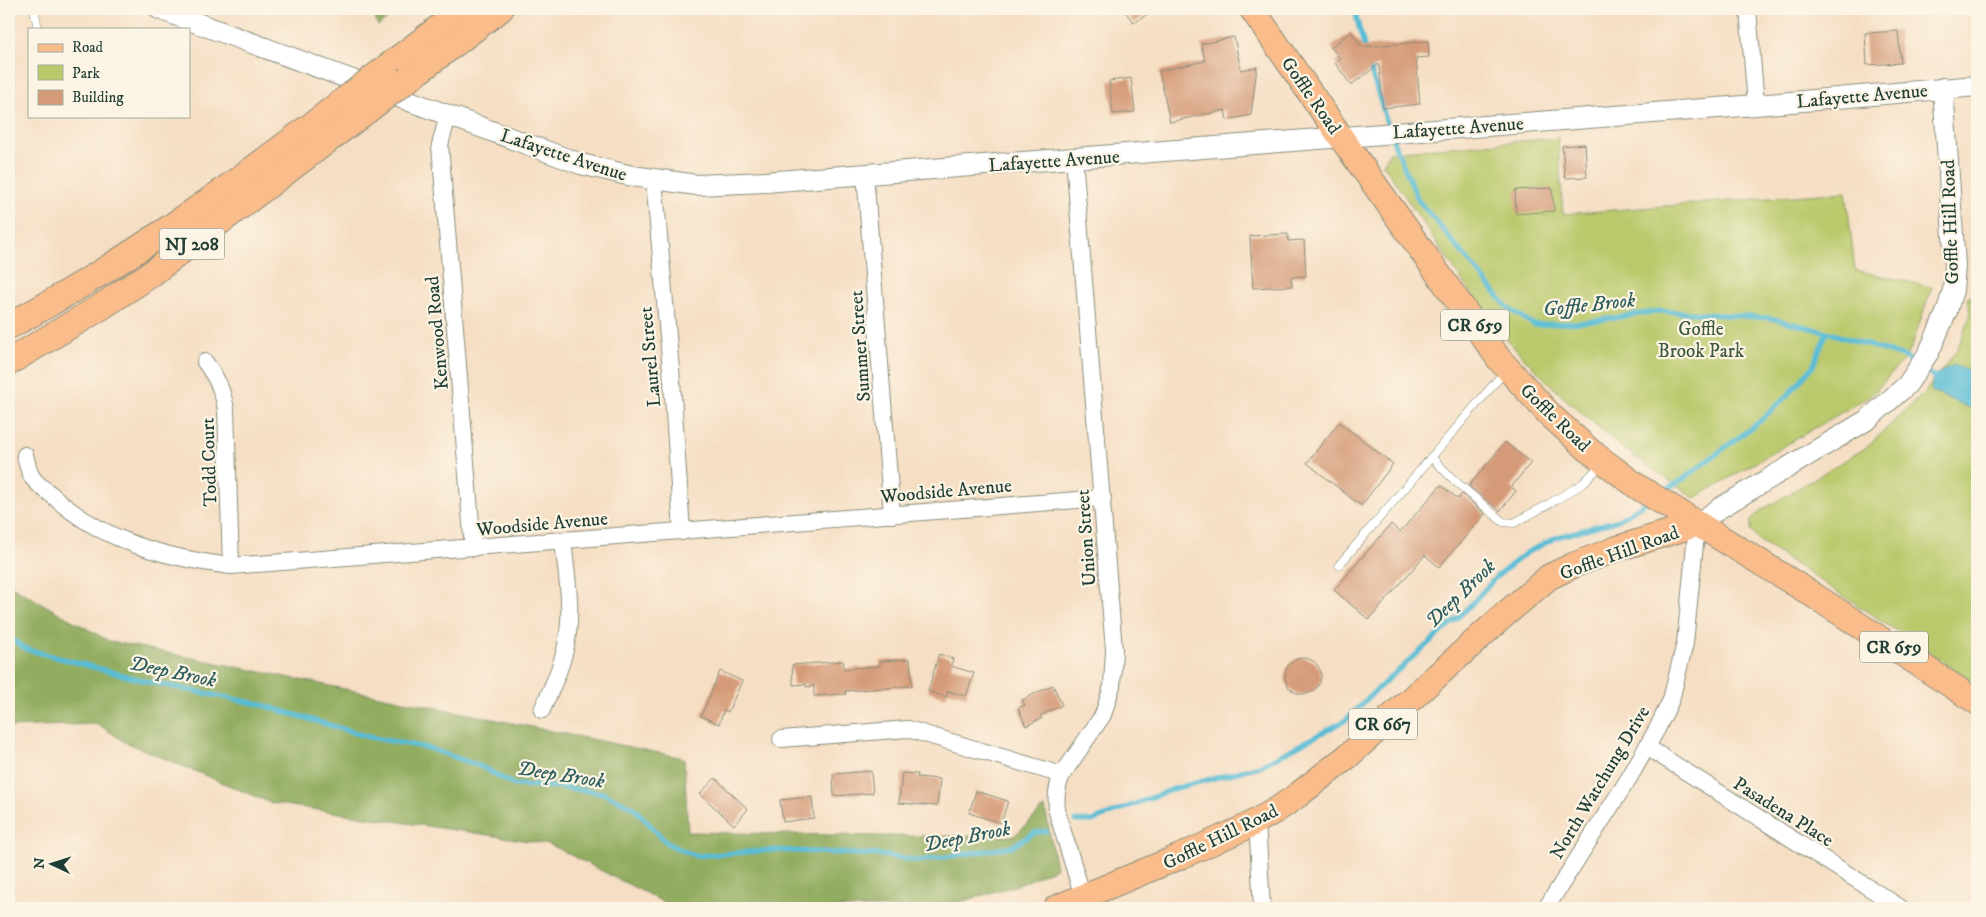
<svg xmlns="http://www.w3.org/2000/svg" width="1986" height="917" font-family="'IM FELL DW Pica',serif">
	<style>
		.green { fill: #bac96c; stroke: #6c8350 }
		.forest { fill: #93ad60; stroke: #59754a }
		.water { fill: #57bcd5; stroke: #3b7c84 }
		.lines { fill: none; stroke-linecap: round; stroke-linejoin: round }
		.stream { stroke: #57bcd5; stroke-width: 5 }
		.building { fill: #d59b79 }
		.service-casing { stroke: #8a8e7c; stroke-width: 9 }
		.minor-casing { stroke: #8a8e7c; stroke-width: 18 }
		.tertiary-casing { stroke: #8a8e7c; stroke-width: 22 }
		.primary-casing { stroke: #8a8e7c; stroke-width: 27 }
		.trunk-casing { stroke: #8a8e7c; stroke-width: 28 }
		.service { stroke: #fff; stroke-width: 8 }
		.minor { stroke: #fff; stroke-width: 16 }
		.tertiary { stroke: #fff; stroke-width: 20 }
		.primary { stroke: #f9bc8a; stroke-width: 25 }
		.trunk { stroke: #f9bc8a; stroke-width: 26 }
		.trunk-bridge-casing { stroke: #8a8e7c; stroke-width: 28; stroke-linecap: butt }
		.trunk-bridge { stroke: #f9bc8a; stroke-width: 26 }
		.labels { text-anchor: middle; stroke-width: 4.5; stroke-linejoin: round; paint-order: stroke }
		.shield { fill: #fcf5e5; stroke: #617469; stroke-width: 1 }
		.shield-label { font-size: 18px; font-weight: bold; fill: #1f3d34 }
		.street-label { font-size: 19px; fill: #1f3d34; stroke: #fcf5e5 }
		.park-label { font-size: 19px; fill: #3e593f; stroke: #fcf5e5 }
		.water-label { font-size: 20px; font-style: italic; fill: #2d5d5c; stroke: #fcf5e5 }
	</style>
	<rect width="100%" height="100%" fill="#fcf5e5"/>
	<filter id="ink" filterUnits="userSpaceOnUse"><feTurbulence type="fractalNoise" baseFrequency=".02" numOctaves="2"/><feDisplacementMap in="SourceGraphic" scale="10" xChannelSelector="R" yChannelSelector="G"/><feConvolveMatrix kernelMatrix="1 2 1 2 8 2 1 2 1" color-interpolation-filters="sRGB"/></filter>
	<filter id="wash" filterUnits="userSpaceOnUse"><feTurbulence type="fractalNoise" baseFrequency=".0096" numOctaves="4" result="noise"/><feDisplacementMap in="SourceGraphic" scale="20" xChannelSelector="R" yChannelSelector="G"/><feGaussianBlur stdDeviation="1.12" result="paint"/><feColorMatrix in="noise" values="0 0 0 0 0 0 0 0 0 0 0 0 0 0 0 0 0 1.4 0 .05"/><feComposite in="paint" operator="in"/></filter>
	<g filter="url(#wash)">
		<rect width="100%" height="100%" fill="#f5dec3"/>
		<g class="green">
			<path d="M1558,138L1563,214L1846,192L1855,270L1932,287L1911,348L1905,358L1873,394L1695,498L1624,449L1561,395L1521,355L1489,320L1383,164L1390,152Z"/>
			<path d="M1968,297H1977V684L1757,539L1751,530V520L1760,511L1867,447L1924,393L1957,350L1970,316Z"/>
		</g>
		<g class="forest">
			<path d="M372,9H400L378,26Z"/>
			<path d="M9,585L109,641L684,758L688,832L880,836H1014L1045,807L1056,868L1021,884L939,908H675L549,844L271,803L125,742L98,724L9,727Z"/>
		</g>
		<path class="water" d="M1953,365L1977,373V411L1931,391L1933,376Z"/>
		<g class="lines">
			<g class="stream">
				<path d="M1354,9L1366,53"/>
				<path d="M1369,64L1389,130"/>
				<path d="M1392,138L1418,200L1508,308L1534,325L1586,322L1660,311L1770,318L1827,332L1905,357L1915,364"/>
				<path d="M1922,369L1933,376L1938,377"/>
				<path d="M1661,493L1682,480L1759,422L1789,394L1813,366L1827,332"/>
				<path d="M9,637L26,649L149,682L259,704L369,737L428,748L480,766L514,785L560,787L603,793L633,807L668,844L696,856L773,850L881,855L919,861L1011,847L1034,833L1046,831"/>
				<path d="M1076,821H1092L1173,789L1260,766L1346,720L1375,691L1465,611L1495,578L1526,553L1557,537L1618,520L1648,501"/>
			</g>
		</g>
		<g id="blocks">
			<g class="building">
				<path d="M1123,9H1155L1134,23Z"/>
				<path d="M1898,31L1901,63L1867,65L1865,33Z"/>
				<path d="M1351,32L1362,47L1428,41L1429,57L1416,58L1420,104L1383,108L1379,64L1351,85L1335,63L1340,59L1331,47Z"/>
				<path d="M1234,37L1241,70L1257,67L1251,115L1227,120L1225,110L1170,122L1159,71L1205,61L1201,44Z"/>
				<path d="M1131,78L1135,112L1113,114L1109,81Z"/>
				<path d="M1585,144L1587,177L1565,178L1562,146Z"/>
				<path d="M1552,188L1554,211L1516,214L1515,190Z"/>
				<path d="M1288,234V241L1304,240L1306,276L1291,277L1292,286L1253,288L1250,236Z"/>
				<path d="M1339,422L1393,464L1361,506L1307,463Z"/>
				<path d="M1505,442L1531,463L1511,487L1516,491L1500,511L1469,486Z"/>
				<path d="M1441,485L1458,499L1462,494L1485,514L1439,567L1425,555L1369,620L1334,590L1391,524L1400,532Z"/>
				<path d="M939,654L953,659L951,666L974,673L966,696L948,691L946,697L928,691Z"/>
				<circle cx="1303" cy="676" r="18"/>
				<path d="M910,659L912,686L845,691L846,694L814,696V686L806,687V684L793,685L792,665L843,661L844,669L880,666V661Z"/>
				<path d="M720,671L742,681L728,712L724,710L719,724L701,716Z"/>
				<path d="M1053,685L1062,705L1040,716L1042,718L1026,726L1018,708L1025,705L1022,700Z"/>
				<path d="M871,771L873,793L834,796L833,774Z"/>
				<path d="M902,773L918,774L917,777L940,779L937,806L899,803Z"/>
				<path d="M715,778L748,809L734,825L700,794Z"/>
				<path d="M976,791L1008,801L1001,823L969,813Z"/>
				<path d="M812,797L814,818L783,822L780,800Z"/>
			</g>
		</g>
	</g>
	<g filter="url(#ink)">
		<use href="#blocks" fill-opacity="0" stroke="#8a8e7c" stroke-width="1"/>
		<g class="lines">
			<g class="service-casing">
				<g id="service">
					<path d="M34,9L38,29"/>
					<path d="M1431,457L1455,481L1503,522L1514,523L1549,504L1582,484L1601,465"/>
					<path d="M1339,565L1506,370"/>
				</g>
			</g>
			<g class="minor-casing">
				<g id="minor">
					<path d="M1748,9L1756,105"/>
					<path d="M448,115L440,145L473,548"/>
					<path d="M1074,158L1114,650L1112,686L1103,715L1062,775C1056,788 1056,798 1057,812L1083,897"/>
					<path d="M865,174L892,515"/>
					<path d="M654,179L672,381L682,532"/>
					<path d="M205,362C217,378 223,391 226,410L231,566"/>
					<path d="M25,455C27,462 28,471 32,477C36,484 46,490 52,495C101,541 166,558 231,566L1103,498"/>
					<path d="M542,710C553,685 565,660 568,633C572,603 566,571 563,541"/>
					<path d="M781,739L908,729L1062,775"/>
					<path d="M1647,747L1901,908"/>
					<path d="M1257,821L1262,908"/>
					<path d="M1546,908L1629,778L1657,729L1671,700L1685,643L1697,524"/>
				</g>
			</g>
			<g class="tertiary-casing">
				<g id="tertiary">
					<path d="M159,9L581,164L632,176L697,185L765,182L1756,105L1977,86"/>
					<path d="M1697,524L1720,508L1867,420L1907,385L1929,352L1947,311L1953,290L1955,265L1943,88"/>
				</g>
			</g>
			<g class="primary-casing">
				<g id="primary">
					<path d="M1252,9L1340,136L1499,359L1551,416L1590,451L1638,487L1810,593L1977,702"/>
					<path d="M1056,908L1179,857L1248,826L1278,809L1298,795L1348,756L1502,617L1549,577L1574,565L1616,549L1697,524"/>
				</g>
			</g>
			<g class="trunk-casing">
				<g id="trunk">
					<path d="M385,69L464,9"/>
					<path d="M408,79L500,9"/>
					<path d="M9,326C128,262 239,182 346,99"/>
					<path d="M9,362L99,308L148,276L366,111"/>
				</g>
			</g>
			<use href="#service" class="service"/>
			<use href="#minor" class="minor"/>
			<use href="#tertiary" class="tertiary"/>
			<use href="#primary" class="primary"/>
			<use href="#trunk" class="trunk"/>
			<g class="trunk-bridge-casing">
				<g id="trunk-bridge">
					<path d="M346,99L385,69"/>
					<path d="M366,111L408,79"/>
				</g>
			</g>
			<use href="#trunk-bridge" class="trunk-bridge"/>
		</g>
	</g>
	<g class="labels">
		<g class="shield">
			<rect x="159.5" y="228.5" width="65" height="31" rx="4"/>
			<rect x="1441" y="309.5" width="68" height="31" rx="4"/>
			<rect x="1860" y="631.5" width="68" height="31" rx="4"/>
			<rect x="1349" y="708.5" width="68" height="31" rx="4"/>
		</g>
		<g class="shield-label">
			<text x="192" y="250">NJ 208</text>
			<text x="1475" y="331">CR 659</text>
			<text x="1894" y="653">CR 659</text>
			<text x="1383" y="730">CR 667</text>
		</g>
		<g class="street-label">
			<text transform="translate(1312 95) rotate(55)" y="7">Goffle Road</text>
			<text transform="translate(1862 95) rotate(-5)" y="7">Lafayette Avenue</text>
			<text transform="translate(1458 127) rotate(-4)" y="7">Lafayette Avenue</text>
			<text transform="translate(564 154) rotate(18)" y="7">Lafayette Avenue</text>
			<text transform="translate(1054 160) rotate(-4)" y="7">Lafayette Avenue</text>
			<text transform="translate(1949 222) rotate(-92)" y="7">Goffle Hill Road</text>
			<text transform="translate(436 333) rotate(-95)" y="7">Kenwood Road</text>
			<text transform="translate(859 346) rotate(-94)" y="7">Summer Street</text>
			<text transform="translate(649 357) rotate(-95)" y="7">Laurel Street</text>
			<text transform="translate(1556 417) rotate(44)" y="7">Goffle Road</text>
			<text transform="translate(208 462) rotate(-92)" y="7">Todd Court</text>
			<text transform="translate(946 490) rotate(-5)" y="7">Woodside Avenue</text>
			<text transform="translate(542 523) rotate(-5)" y="7">Woodside Avenue</text>
			<text transform="translate(1085 538) rotate(-94)" y="7">Union Street</text>
			<text transform="translate(1619 552) rotate(-20)" y="7">Goffle Hill Road</text>
			<text transform="translate(1599 782) rotate(-59)" y="7">North Watchung Drive</text>
			<text transform="translate(1784 811) rotate(32)" y="7">Pasadena Place</text>
			<text transform="translate(1220 836) rotate(-26)" y="7">Goffle Hill Road</text>
		</g>
		<g class="park-label">
			<text x="1701" y="335">Goffle<tspan x="1701" dy="22">Brook Park</tspan></text>
		</g>
		<g class="water-label">
			<text transform="translate(1589 304) rotate(-6)" y="7">Goffle Brook</text>
			<text transform="translate(1460 593) rotate(-44)" y="7">Deep Brook</text>
			<text transform="translate(173 671) rotate(12)" y="7">Deep Brook</text>
			<text transform="translate(561 774) rotate(9)" y="7">Deep Brook</text>
			<text transform="translate(967 836) rotate(-11)" y="7">Deep Brook</text>
		</g>
	</g>
	<rect width="1986" height="917" fill="none" stroke="#fcf5e5" stroke-width="30"/>
	<rect x="28" y="28" width="162" height="90" fill="#fcf5e5" stroke="#a4ab9e"/>
	<rect x="38" y="44" width="25" height="8" fill="#f9bc8a" stroke="#a4ab9e"/>
	<text x="72" y="52" font-size="15" fill="#1f3d34">Road</text>
	<rect x="38" y="65" width="25" height="15" fill="#bac96c" stroke="#a4ab9e"/>
	<text x="72" y="78" font-size="15" fill="#1f3d34">Park</text>
	<rect x="38" y="90" width="25" height="15" fill="#d59b79" stroke="#a4ab9e"/>
	<text x="72" y="102" font-size="15" fill="#1f3d34">Building</text>
	<g transform="translate(52 864) rotate(274)" stroke="#fcf5e5" stroke-width="4" paint-order="stroke">
	<path d="M0-4L9 19L0 12L-9 19Z" fill="#1f3d34"/>
	<text y="-8" font-size="14" font-weight="bold" text-anchor="middle" fill="#1f3d34">N</text>
	</g>
</svg>
